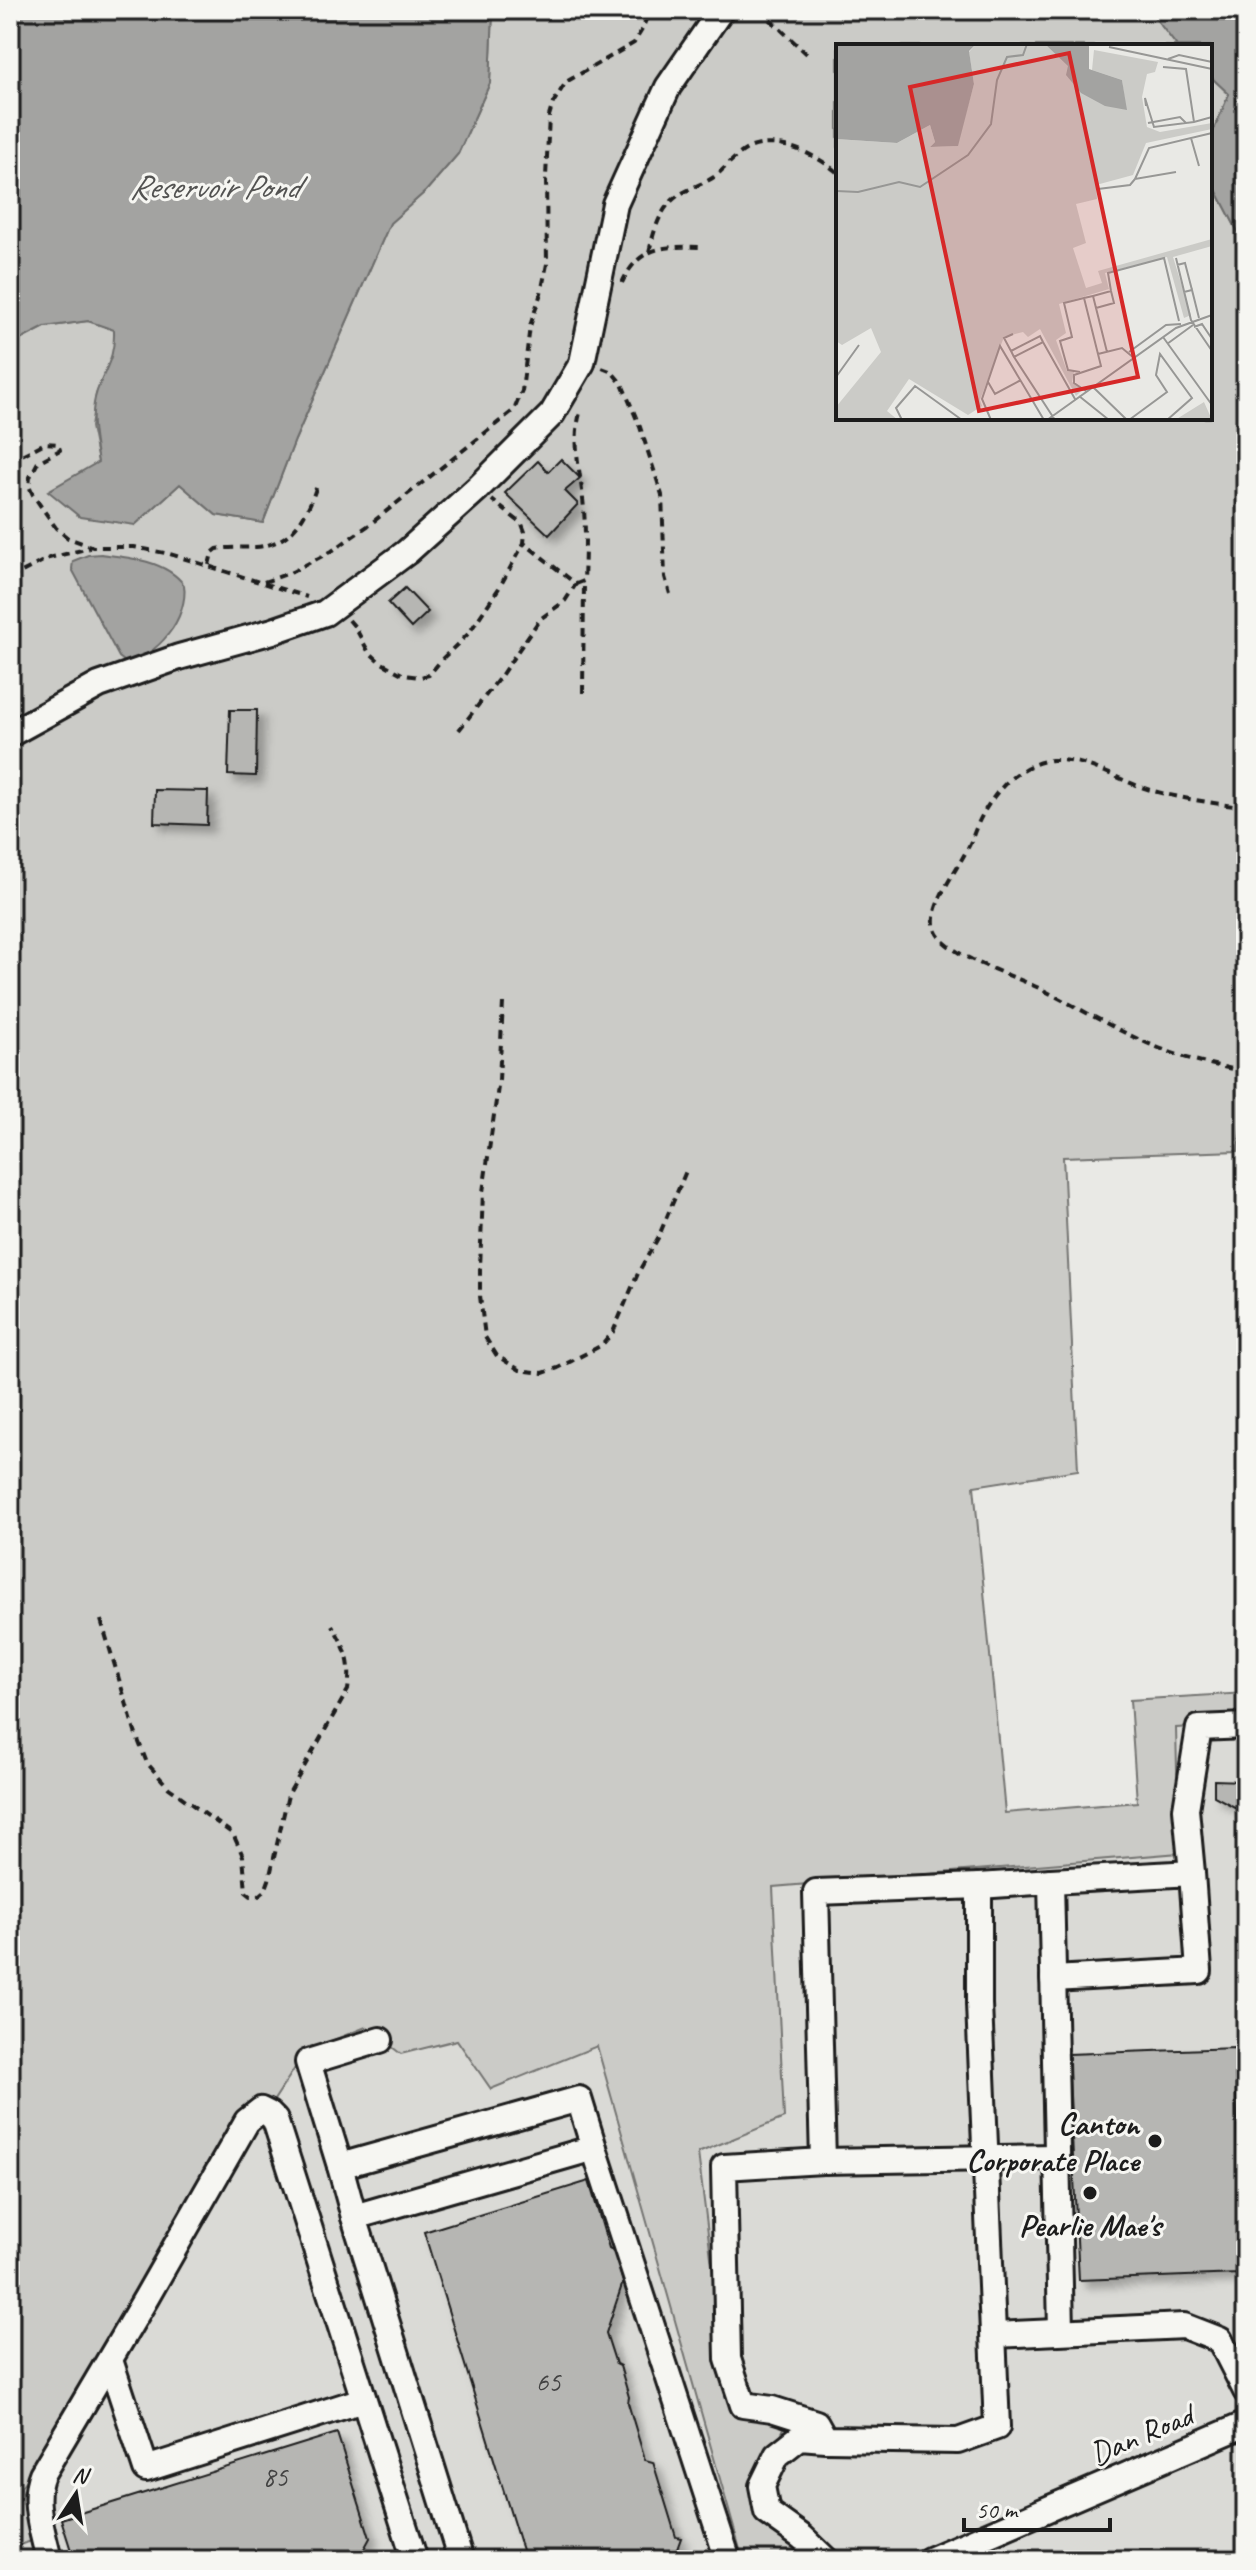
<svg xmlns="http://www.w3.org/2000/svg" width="1256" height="2570" font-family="Caveat,sans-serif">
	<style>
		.built { fill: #dadad6 }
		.green { fill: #cbcbc7; stroke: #747472; stroke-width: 2 }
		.water { fill: #a3a3a1; stroke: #6d6d6c; stroke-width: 2 }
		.building { fill: #b6b6b3; stroke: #1c1c1c; stroke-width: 2; filter: url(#shadow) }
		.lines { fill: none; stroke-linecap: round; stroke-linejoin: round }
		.minor-casing { stroke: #1c1c1c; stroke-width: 30 }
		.path { stroke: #1c1c1c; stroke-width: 4; stroke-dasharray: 8 6; stroke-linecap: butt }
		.minor { stroke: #f6f6f2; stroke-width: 24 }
		.poi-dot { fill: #1c1c1c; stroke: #f6f6f2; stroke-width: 3 }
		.labels { text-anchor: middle; stroke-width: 6; stroke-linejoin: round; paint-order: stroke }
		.number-label { font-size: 28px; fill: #424242 }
		.poi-label { font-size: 32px; font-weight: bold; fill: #1c1c1c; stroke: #f6f6f2; text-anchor: end }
		.street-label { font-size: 32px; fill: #1c1c1c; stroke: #f6f6f2 }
		.water-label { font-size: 34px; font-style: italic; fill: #525251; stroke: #f6f6f2 }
		.inset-road { fill: none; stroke: #979795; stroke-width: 2 }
		.view { fill: #d62828; fill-opacity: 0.15; stroke: #d62828; stroke-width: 4 }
		.inset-edge { fill: none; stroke: #1c1c1c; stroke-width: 4 }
	</style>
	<defs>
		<filter id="shadow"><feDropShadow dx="7" dy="7" stdDeviation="4" flood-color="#0004"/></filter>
	</defs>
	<rect width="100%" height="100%" fill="#e9e9e5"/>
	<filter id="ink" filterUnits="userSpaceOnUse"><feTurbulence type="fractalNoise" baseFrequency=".0125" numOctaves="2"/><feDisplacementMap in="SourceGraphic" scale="16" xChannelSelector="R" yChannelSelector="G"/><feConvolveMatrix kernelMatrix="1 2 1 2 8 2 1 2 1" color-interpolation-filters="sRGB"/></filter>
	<g filter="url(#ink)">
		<g class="built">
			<path d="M1246,1724V2560H807L752,2499L730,2410L697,2153L784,2118L773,1886L1179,1853L1176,1727Z"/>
			<path d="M366,2027L401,2054L457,2040L491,2089L597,2046L743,2560H10V2549L31,2541L20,2487L306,2051Z"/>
		</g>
		<g class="green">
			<path d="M493,10H1149L1177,46H838V418H1210V178L1246,247V1081L1238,1151L1063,1157L1078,1470L974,1486L1005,1813L1137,1802L1130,1700L1246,1693V1724L1176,1728L1179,1853L773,1887L784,2118L698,2153L730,2410L785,2426L752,2499L807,2560H743L597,2046L491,2089L457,2040L401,2054L366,2027L306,2051L21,2487L31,2541L10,2549V345L45,327L88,321L114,329V352L96,394L91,427L98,462L135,525L180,484L216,515L263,523L295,440L390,223L426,191L458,154L490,83Z"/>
			<path d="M1210,76L1229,94L1210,139Z"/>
		</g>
		<g class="water">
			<path d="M10,10H493L490,83L458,154L426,191L390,223L295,440L263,523L216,515L180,484L135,525L80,517L48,491L98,462C94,438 89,415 97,391C106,366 115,359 114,330L88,321L45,327L10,345Z"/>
			<path d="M1149,10H1246V247L1210,178V139L1229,94L1210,76V46H1177Z"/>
			<path d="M101,554C128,557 167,561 184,585C189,616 157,660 124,661L119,657L72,569L73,561L88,555Z"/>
		</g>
		<g class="building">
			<path d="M561,459L580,478L565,491L578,504L549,535L505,493L538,461L548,472Z"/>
			<path d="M405,588L428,612L411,628L388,603Z"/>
			<path d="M230,710H257L256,776L228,775Z"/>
			<path d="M155,790L208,791L207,825L154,823Z"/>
			<path d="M1243,1745H1246V1856L1244,1810H1240L1214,1796V1780L1243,1781Z"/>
			<path d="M1235,2048L1240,2228H1246V2252H1239V2274L1079,2280L1068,2054Z"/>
			<path d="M589,2181L609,2248L614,2251L623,2282L606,2333L616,2364L620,2366L629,2397L628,2403L645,2460L653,2462L676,2537L681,2538L673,2560H525L424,2232Z"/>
			<path d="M337,2433L370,2538L358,2560H74L61,2519Z"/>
		</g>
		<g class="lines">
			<g class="minor-casing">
				<g id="minor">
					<path d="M10,734L99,685L179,657L273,631L325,613L407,552L478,488L552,414L582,363L615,204L668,87L721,10"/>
					<path d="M1192,1873L1186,1809L1199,1728L1246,1726"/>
					<path d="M1051,1881L1192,1873L1199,1971L1053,1979"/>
					<path d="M979,1886L1051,1881L1061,2330"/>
					<path d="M823,2161L1056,2157"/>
					<path d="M340,2166L308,2062L380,2040"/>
					<path d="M354,2217L340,2166L579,2099L594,2148"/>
					<path d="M994,2335L1184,2326L1220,2340L1246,2391"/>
					<path d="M110,2360L146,2469L363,2400"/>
					<path d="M825,2439L816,2423L772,2409L743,2405L728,2359L724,2167L823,2161L816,1892L979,1886V2004L997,2427L958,2441L827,2439H825L800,2437L777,2455L762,2486L767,2512L802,2537L826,2560"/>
					<path d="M49,2560C43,2532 31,2501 42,2474L146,2298L247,2121L261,2110L269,2114L275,2120L415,2560"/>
					<path d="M461,2560L354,2217L594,2148L728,2560"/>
					<path d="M929,2560L1246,2424"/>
				</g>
			</g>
			<g class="path">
				<path d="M760,10L807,54"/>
				<path d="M649,252C655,227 661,203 686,191C695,186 705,183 714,177C725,169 734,156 747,149C776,135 816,154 838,173"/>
				<path d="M622,283C639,246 663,246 699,247"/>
				<path d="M602,368L612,372L622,384L640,427L662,495L665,577L670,594"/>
				<path d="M10,461L45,443L58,444L60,450L38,462L30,477L29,486L33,495L56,528L68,538L93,547H134L170,554L307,597"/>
				<path d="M209,565L212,553L217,549C230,547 243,548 256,547C293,544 308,514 318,482"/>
				<path d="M10,578L49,558L90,548"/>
				<path d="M264,582L292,572L332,551L369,525L514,410L522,391L530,326L541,293L547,264L546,177L549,116L553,103L566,82L634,43L643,28L649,10"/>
				<path d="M576,584L584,581C585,554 586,526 583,499C580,470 572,443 580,413"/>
				<path d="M349,620L355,627L368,651L380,662L404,675L421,677L429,675L443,658L469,633L499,588L524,543L525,532L522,524L492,500"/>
				<path d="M583,693L584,581"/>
				<path d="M459,730L500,677L540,619L565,601L576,584L524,543"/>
				<path d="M1246,808C1215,803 1181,799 1150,790C1119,781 1087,758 1052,760C1013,764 985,802 973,836C965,861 931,899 934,924C935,938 950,947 961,954C986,968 1013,976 1039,988C1086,1011 1131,1040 1181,1056C1202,1063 1224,1067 1246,1072"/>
				<path d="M503,1003L499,1080L483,1192L480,1268V1296L485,1337L497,1356L520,1370L543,1373L558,1368L602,1345L613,1332L639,1271L658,1238L686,1171"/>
				<path d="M101,1620L135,1732L147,1763L169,1788L233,1834L243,1856L246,1892L251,1896H259L265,1891L269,1880L288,1795L348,1690C352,1661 346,1649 332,1625"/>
			</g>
			<use href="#minor" class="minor"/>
		</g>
	</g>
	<g class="poi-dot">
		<circle cx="1155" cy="2141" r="8"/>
		<circle cx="1090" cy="2193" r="8"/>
	</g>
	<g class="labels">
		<g class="number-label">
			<text x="548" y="2391">65</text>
			<text x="275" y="2486">85</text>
		</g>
		<g class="poi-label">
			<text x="1139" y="2134">Canton<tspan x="1139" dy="37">Corporate Place</tspan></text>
			<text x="1090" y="2236" text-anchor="middle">Pearlie Mae's</text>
		</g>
		<g class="street-label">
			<text transform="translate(1141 2434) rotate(-23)" y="11">Dan Road</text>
		</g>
		<g class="water-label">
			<text x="214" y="198">Reservoir Pond</text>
		</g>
	</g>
	<g transform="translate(836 44)">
		<rect width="376" height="376" fill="#e9e9e5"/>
		<path d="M140,0H209L290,65L286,36L256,26L258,6L322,18L319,28L311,30L306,53L311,83L324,88L376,79V85L310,99L297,131L260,141L261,155L240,160L250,199L237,204L250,244L266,239L262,227L376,195V202L337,213L355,271L348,274L331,213L269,229L273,245L223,260L230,289L220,296L231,327L238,328L236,338L247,345L240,352L204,285L192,293L187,288L168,293L144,356L146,362L132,371L73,335L51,367L62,376H0V363L45,308L35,284L6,301L0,297V95L61,99L94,81L99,98L94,103L121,102L138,40L133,8ZM368,358L376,376H339Z" fill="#cbcbc7"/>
		<path d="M0,0H140L133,7L138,40L122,102L94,103L99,98L94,81L61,99L0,95ZM209,0H253V25L286,36L291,66L269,62L245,49L230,31L232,22Z" fill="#a3a3a1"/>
		<path class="inset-road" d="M273,3L376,25M332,15L343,11L376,18M327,23L350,25L358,78L376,73M310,62L309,54L318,83L358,78M312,79L344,73L350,79M355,94L363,122M340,128L299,135L313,104L376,89M262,145L294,141L299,135M0,147L22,148L63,138L84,143L132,111L155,80L161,36L171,13L187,11L191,0M340,214L355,276L376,307M341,221L349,219L356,246M275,247L272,229L328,214L343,277M348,248L356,246L363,274M257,252L275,247L278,259L260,264M248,254L257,252L271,308M358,283L366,280L376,295M327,293L376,361M331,300L357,281M175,307L168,294L177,290M293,308L330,281L345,280M262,310L286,304L298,314M178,313L175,307L204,292L207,298M244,328L232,326L224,297L236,293L228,259L248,254L265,322L238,331V339L250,347M0,333L23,301M152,338L159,350L185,336M257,343L291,376M243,352L273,376M66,376L60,364L79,342L126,376M155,376L146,355L164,302L208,376M211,376L340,284L376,271M219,376L178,313L207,298L239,355M293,376L331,348L320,331L324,310L356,354L331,376"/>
		<path class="view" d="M233,9L302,333L143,367L74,43Z"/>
		<rect width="376" height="376" class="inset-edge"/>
	</g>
	<rect width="1256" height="2570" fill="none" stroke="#f6f6f2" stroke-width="40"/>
	<rect x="20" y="20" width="1216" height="2530" fill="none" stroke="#1c1c1c" stroke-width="3" filter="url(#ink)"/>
	<g transform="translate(76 2494) rotate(12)" stroke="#f6f6f2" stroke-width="6" paint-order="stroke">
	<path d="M0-6L14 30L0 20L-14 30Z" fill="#1c1c1c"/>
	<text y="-12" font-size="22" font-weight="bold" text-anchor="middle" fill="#1c1c1c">N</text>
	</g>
	<path d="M964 2518v12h146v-12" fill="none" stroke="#1c1c1c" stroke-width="4"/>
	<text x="976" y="2518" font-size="24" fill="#1c1c1c" stroke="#f6f6f2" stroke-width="6" paint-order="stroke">50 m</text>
</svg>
